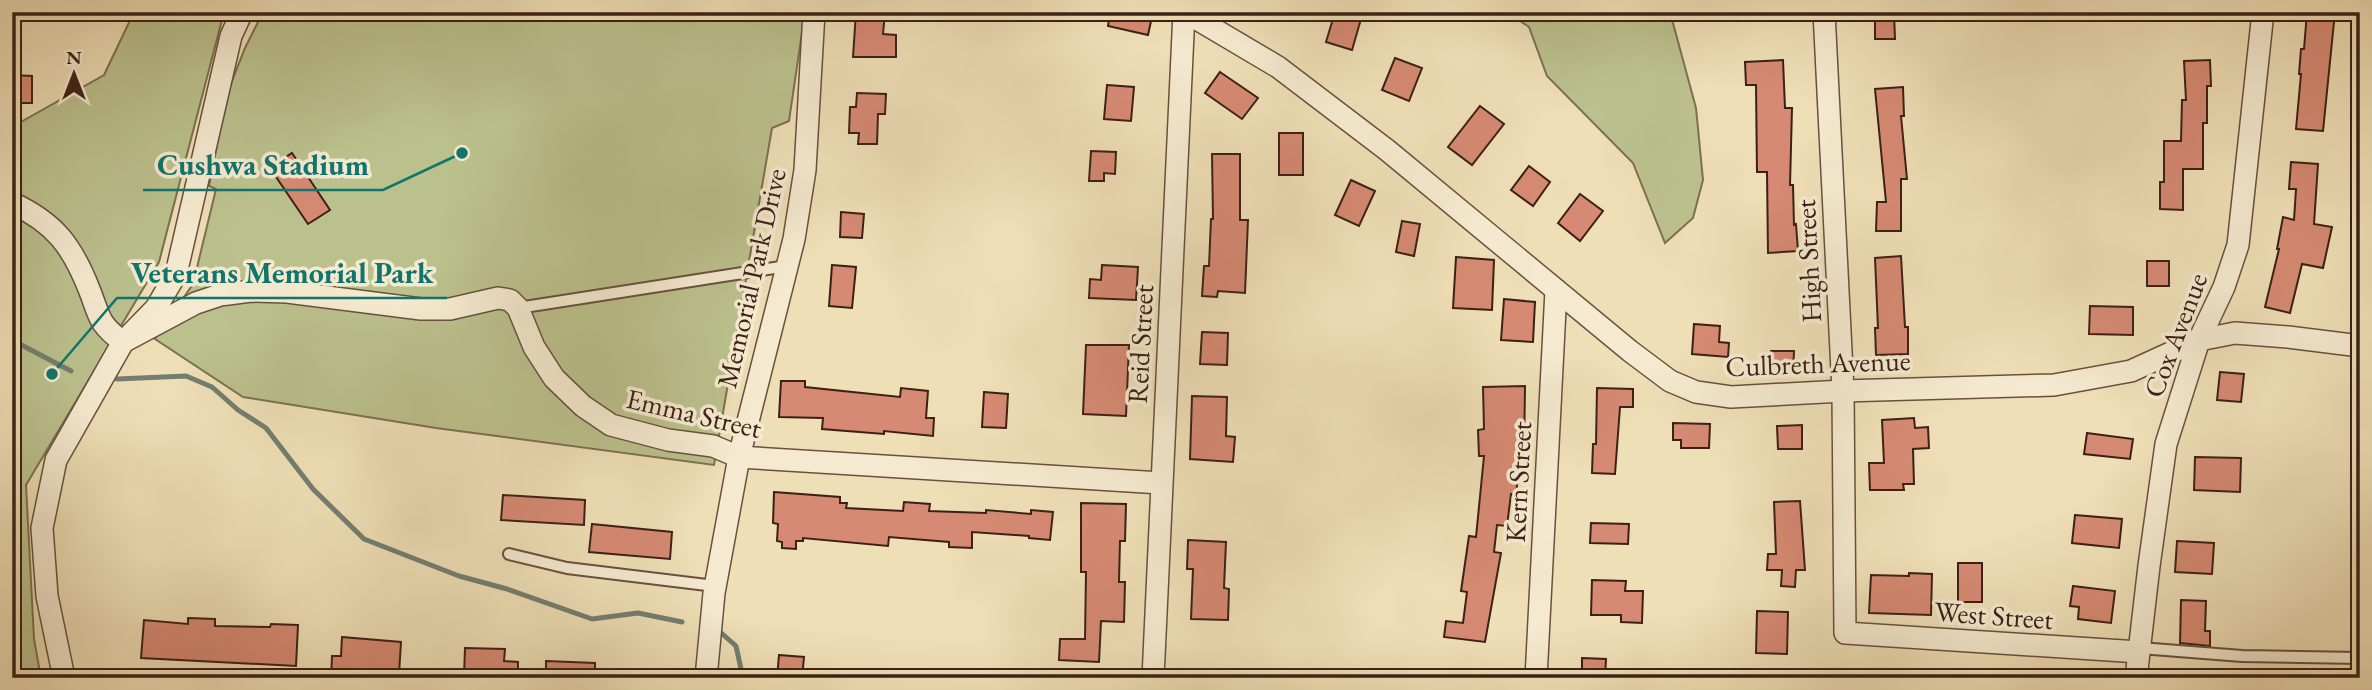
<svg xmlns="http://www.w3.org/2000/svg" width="2372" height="690" font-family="'EB Garamond',serif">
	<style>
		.green { fill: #bbc18d; stroke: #7c7052; stroke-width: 2 }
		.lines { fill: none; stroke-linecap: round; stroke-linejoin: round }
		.stream { stroke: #747e70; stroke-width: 5 }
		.building { fill: #d68a73; stroke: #3c2017; stroke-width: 2 }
		.service-casing { stroke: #69503f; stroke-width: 14 }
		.minor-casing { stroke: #69503f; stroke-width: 24 }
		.service { stroke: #f5ead0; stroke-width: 10 }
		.minor { stroke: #f5ead0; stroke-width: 21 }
		.labels { text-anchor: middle; stroke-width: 7; stroke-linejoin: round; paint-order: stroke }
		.street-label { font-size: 28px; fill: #3c2017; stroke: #f5ead0 }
		.leader { fill: none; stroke: #0f766e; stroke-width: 2.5 }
		.callout-dot { fill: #0f766e; stroke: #f5ead0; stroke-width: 2.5 }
		.callout-label { font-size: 30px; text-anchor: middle; font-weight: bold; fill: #0f766e; stroke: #f5ead0; stroke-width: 7; stroke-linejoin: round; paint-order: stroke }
	</style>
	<rect width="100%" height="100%" fill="#efdfb6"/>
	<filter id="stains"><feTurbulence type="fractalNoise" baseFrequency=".00286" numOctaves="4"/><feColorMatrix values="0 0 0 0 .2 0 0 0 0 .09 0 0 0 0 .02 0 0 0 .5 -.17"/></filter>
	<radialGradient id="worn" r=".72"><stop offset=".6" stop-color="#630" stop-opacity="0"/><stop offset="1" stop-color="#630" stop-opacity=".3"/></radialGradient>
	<g class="green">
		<path d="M134,12H224L159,262L26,485L34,639L41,678H12V127L104,75Z"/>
		<path d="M263,12H805L789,121L772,128L714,465L436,428L243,397L155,339L193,284L216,189L209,186L227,94L245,48Z"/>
		<path d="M1507,12H1670L1696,108L1703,180L1693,218L1665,243L1633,163L1547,76L1529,27Z"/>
	</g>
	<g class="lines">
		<g class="stream">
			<path d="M12,340L71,371"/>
			<path d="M117,379L186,376L212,387L238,410L266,428L313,489L364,539L459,576L507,589L592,619L638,613L682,622"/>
			<path d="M719,631L736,646L743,678"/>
		</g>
	</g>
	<g class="building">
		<path d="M856,12H885L883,34L896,35V57H853Z"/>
		<path d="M1110,12H1153L1148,35L1108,26Z"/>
		<path d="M1335,12H1363L1352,50L1326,42Z"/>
		<path d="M1875,12H1894L1895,39H1875Z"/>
		<path d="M2307,12H2335L2323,131L2296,129L2301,74H2299L2301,49H2304Z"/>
		<path d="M1395,58L1422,68L1409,101L1382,90Z"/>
		<path d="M1783,60L1785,108H1792L1790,185H1793L1794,225L1796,224L1798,251L1768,253L1767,172H1757L1756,85H1746L1745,62Z"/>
		<path d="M2210,60L2211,86H2207V123H2203V169H2183V210L2160,209V182H2164V141H2181L2182,100H2186L2184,61Z"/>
		<path d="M1220,72L1258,98L1242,119L1205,93Z"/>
		<path d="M12,75L32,76V103H12Z"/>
		<path d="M1107,85L1134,87L1131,121L1104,119Z"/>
		<path d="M1903,87L1904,116H1901L1907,179H1901V231H1876L1877,202H1886L1875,89Z"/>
		<path d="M857,93L886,94L885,114H878L877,144H858L859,133H849L850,107H856Z"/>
		<path d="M1480,106L1504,124L1472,165L1448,147Z"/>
		<rect x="1279" y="133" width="24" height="42"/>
		<path d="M1091,151L1116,152L1115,174L1104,173V181H1089Z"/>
		<path d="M292,153L330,210L308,224L270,168Z"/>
		<path d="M1212,154H1240V220H1248L1245,293L1218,291L1217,297L1202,296L1204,266H1209L1211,219H1213Z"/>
		<path d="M2291,162L2318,164L2314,224L2332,227L2323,268L2302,264L2290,313L2265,307L2279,249H2277L2283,217L2294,220L2296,189H2289Z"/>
		<path d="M1529,166L1550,182L1533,206L1511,190Z"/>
		<path d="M1351,180L1375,191L1359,226L1335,215Z"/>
		<path d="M1580,194L1603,211L1580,241L1558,223Z"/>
		<path d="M841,212L864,214L862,238L840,237Z"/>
		<path d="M1402,221L1420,224L1414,256L1396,252Z"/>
		<path d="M1901,256L1905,327H1908V354L1876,355L1875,328H1878L1875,258Z"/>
		<path d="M1456,257L1494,260L1492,310L1453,308Z"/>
		<rect x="2147" y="261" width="22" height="25"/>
		<path d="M832,265L856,267L852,308L829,306Z"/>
		<path d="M1102,265L1138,267L1136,300L1089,298L1090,279L1101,280Z"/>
		<path d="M1504,299L1535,302L1533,342L1501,340Z"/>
		<path d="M2090,306L2133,307V335L2089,334Z"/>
		<path d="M1694,324L1720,326L1719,342L1729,343L1728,357L1692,354Z"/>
		<path d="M1202,332L1228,333L1227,365L1200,364Z"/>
		<path d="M1086,345H1129L1126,416L1083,414Z"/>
		<path d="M1771,351H1794L1793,373H1771Z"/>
		<path d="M2220,372L2244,374L2241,402L2217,400Z"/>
		<path d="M781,381H805V387L900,397L901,388L928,391L926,418H934L933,436L884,431V434L822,429L823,418L779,417Z"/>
		<path d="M1525,386L1524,455L1520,456L1516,495L1511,494L1507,526L1497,525L1494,552L1501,553L1485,642L1444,637L1446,621L1463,623L1467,592L1461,591L1469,536L1476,537L1484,456H1479L1478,430L1484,429L1483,387Z"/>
		<path d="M1597,388L1633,389V407H1620L1615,474L1592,473L1593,444H1596Z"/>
		<path d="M984,392L1008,394L1006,428L982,427Z"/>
		<path d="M1192,396L1227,397L1226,436L1235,437L1233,462L1190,459Z"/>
		<path d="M1914,418L1915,428L1928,427L1929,448L1913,449L1914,484H1903L1904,490H1870L1869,463H1884L1882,420Z"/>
		<path d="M1673,423L1710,424L1709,448H1681V440H1673Z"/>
		<path d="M1802,425V449H1778L1777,426Z"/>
		<path d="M2087,433L2133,439L2130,459L2084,454Z"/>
		<path d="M2195,457L2241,458L2240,492L2194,490Z"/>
		<path d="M774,492L840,497V503H847L846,508L903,511L904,502L930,504L929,511L986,513V510L1031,514V510L1053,512L1050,540L1029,538V536L972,532V548L949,547V542L889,537L888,546L803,538V541H796V549L782,548V542L777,541L778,524L773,523Z"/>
		<path d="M503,495L585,500L584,525L501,520Z"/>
		<path d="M1800,501L1805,570H1796L1795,587L1781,586L1782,570H1767L1768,554H1776L1774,502Z"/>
		<path d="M1081,503L1126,504L1125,541H1120L1119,582H1125L1124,622L1101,621L1099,662L1059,660L1060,639H1085L1086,572H1081Z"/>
		<path d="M2075,515L2122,519L2119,548L2072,543Z"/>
		<path d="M1591,523L1629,524L1628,544L1590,543Z"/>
		<path d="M592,524L672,532L670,559L589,552Z"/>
		<path d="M1188,540L1226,542L1224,588L1229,589L1228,620L1191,619L1193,569H1187Z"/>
		<path d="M2177,541L2214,543L2212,574L2175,572Z"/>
		<rect x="1958" y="563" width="24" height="39"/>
		<path d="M1909,573L1932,574L1931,615L1869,613L1871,575L1909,576Z"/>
		<path d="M1592,580L1626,581L1625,591H1643L1642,623L1621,622V615H1591Z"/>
		<path d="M2073,586L2115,591L2111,623L2078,619L2079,607L2070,606Z"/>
		<path d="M2181,600L2206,601L2205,631H2210V646L2180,643Z"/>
		<path d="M1757,611L1788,612L1787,654L1756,653Z"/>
		<path d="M188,618L215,619V626L270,627L271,624L298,625L296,666L141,658L144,620L188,624Z"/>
		<path d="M342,637L401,642L399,674L362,672V678H331L332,656H341Z"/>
		<path d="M465,648L505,649L504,661L518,662V678L464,677Z"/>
		<path d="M779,655L804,657L802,678H777Z"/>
		<path d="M1582,658L1606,659L1605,678H1582Z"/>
		<path d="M546,661L595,663V678H546Z"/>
	</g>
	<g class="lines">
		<g class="service-casing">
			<g id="service">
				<path d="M518,308L787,266"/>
				<path d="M509,554L567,568L715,586"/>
				<path d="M2140,648L2242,656L2360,658"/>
			</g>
		</g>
		<g class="minor-casing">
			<g id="minor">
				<path d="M1185,12L1278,67L1387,150L1630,351L1670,381L1696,392L1731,397L1843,391L2054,385L2131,371L2199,340L2235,333L2288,337L2360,346"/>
				<path d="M1824,12L1843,391L1845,633L2139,652"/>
				<path d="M12,203C55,223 72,246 89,289C100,316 97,323 123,342L196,303L220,295L251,291L287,292L421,309H450L498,298L510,300L518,308L534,347L554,378L583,406L611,425L668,440L713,446L739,457L1161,483"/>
				<path d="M64,678L47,596L42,528L56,460L123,342L156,308L176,274L231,36L242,12"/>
				<path d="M706,678L714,593L739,457L794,239L805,170L814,12"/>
				<path d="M1153,678L1184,12"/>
				<path d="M1536,678L1556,290"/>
				<path d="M2136,678L2149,566L2166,444L2199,340L2224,287L2238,245L2263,12"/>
			</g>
		</g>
		<use href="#service" class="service"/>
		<use href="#minor" class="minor"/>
	</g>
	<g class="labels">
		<g class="street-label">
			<text transform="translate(1808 261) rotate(-93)" y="10">High Street</text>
			<text transform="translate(751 278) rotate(-77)" y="10">Memorial Park Drive</text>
			<text transform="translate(2175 335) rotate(-69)" y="10">Cox Avenue</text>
			<text transform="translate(1140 344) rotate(-87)" y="10">Reid Street</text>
			<text transform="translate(1818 363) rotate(-2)" y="10">Culbreth Avenue</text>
			<text transform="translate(694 413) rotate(13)" y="10">Emma Street</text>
			<text transform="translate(1518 482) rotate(-87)" y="10">Kern Street</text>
			<text transform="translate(1994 615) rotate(4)" y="10">West Street</text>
		</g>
	</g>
	<path class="leader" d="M462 153L383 190H143M52 374L117 298H447"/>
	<g class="callout-dot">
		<circle cx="462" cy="153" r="7"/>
		<circle cx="52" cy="374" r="7"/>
	</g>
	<g class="callout-label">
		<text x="263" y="175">Cushwa Stadium</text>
		<text x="282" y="283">Veterans Memorial Park</text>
	</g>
	<rect width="2372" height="690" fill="none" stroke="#efdfb6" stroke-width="42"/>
	<rect x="14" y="14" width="2344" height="662" fill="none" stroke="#3c2017" stroke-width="3.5"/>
	<rect x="21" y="21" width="2330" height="648" fill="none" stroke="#3c2017" stroke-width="2"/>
	<g transform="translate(74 74)" stroke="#f5ead0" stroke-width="5" paint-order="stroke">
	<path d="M0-5L12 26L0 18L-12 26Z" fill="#3c2017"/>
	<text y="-10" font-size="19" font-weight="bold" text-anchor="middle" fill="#3c2017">N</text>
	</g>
	<rect width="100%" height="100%" filter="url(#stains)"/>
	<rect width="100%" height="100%" fill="url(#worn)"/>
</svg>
